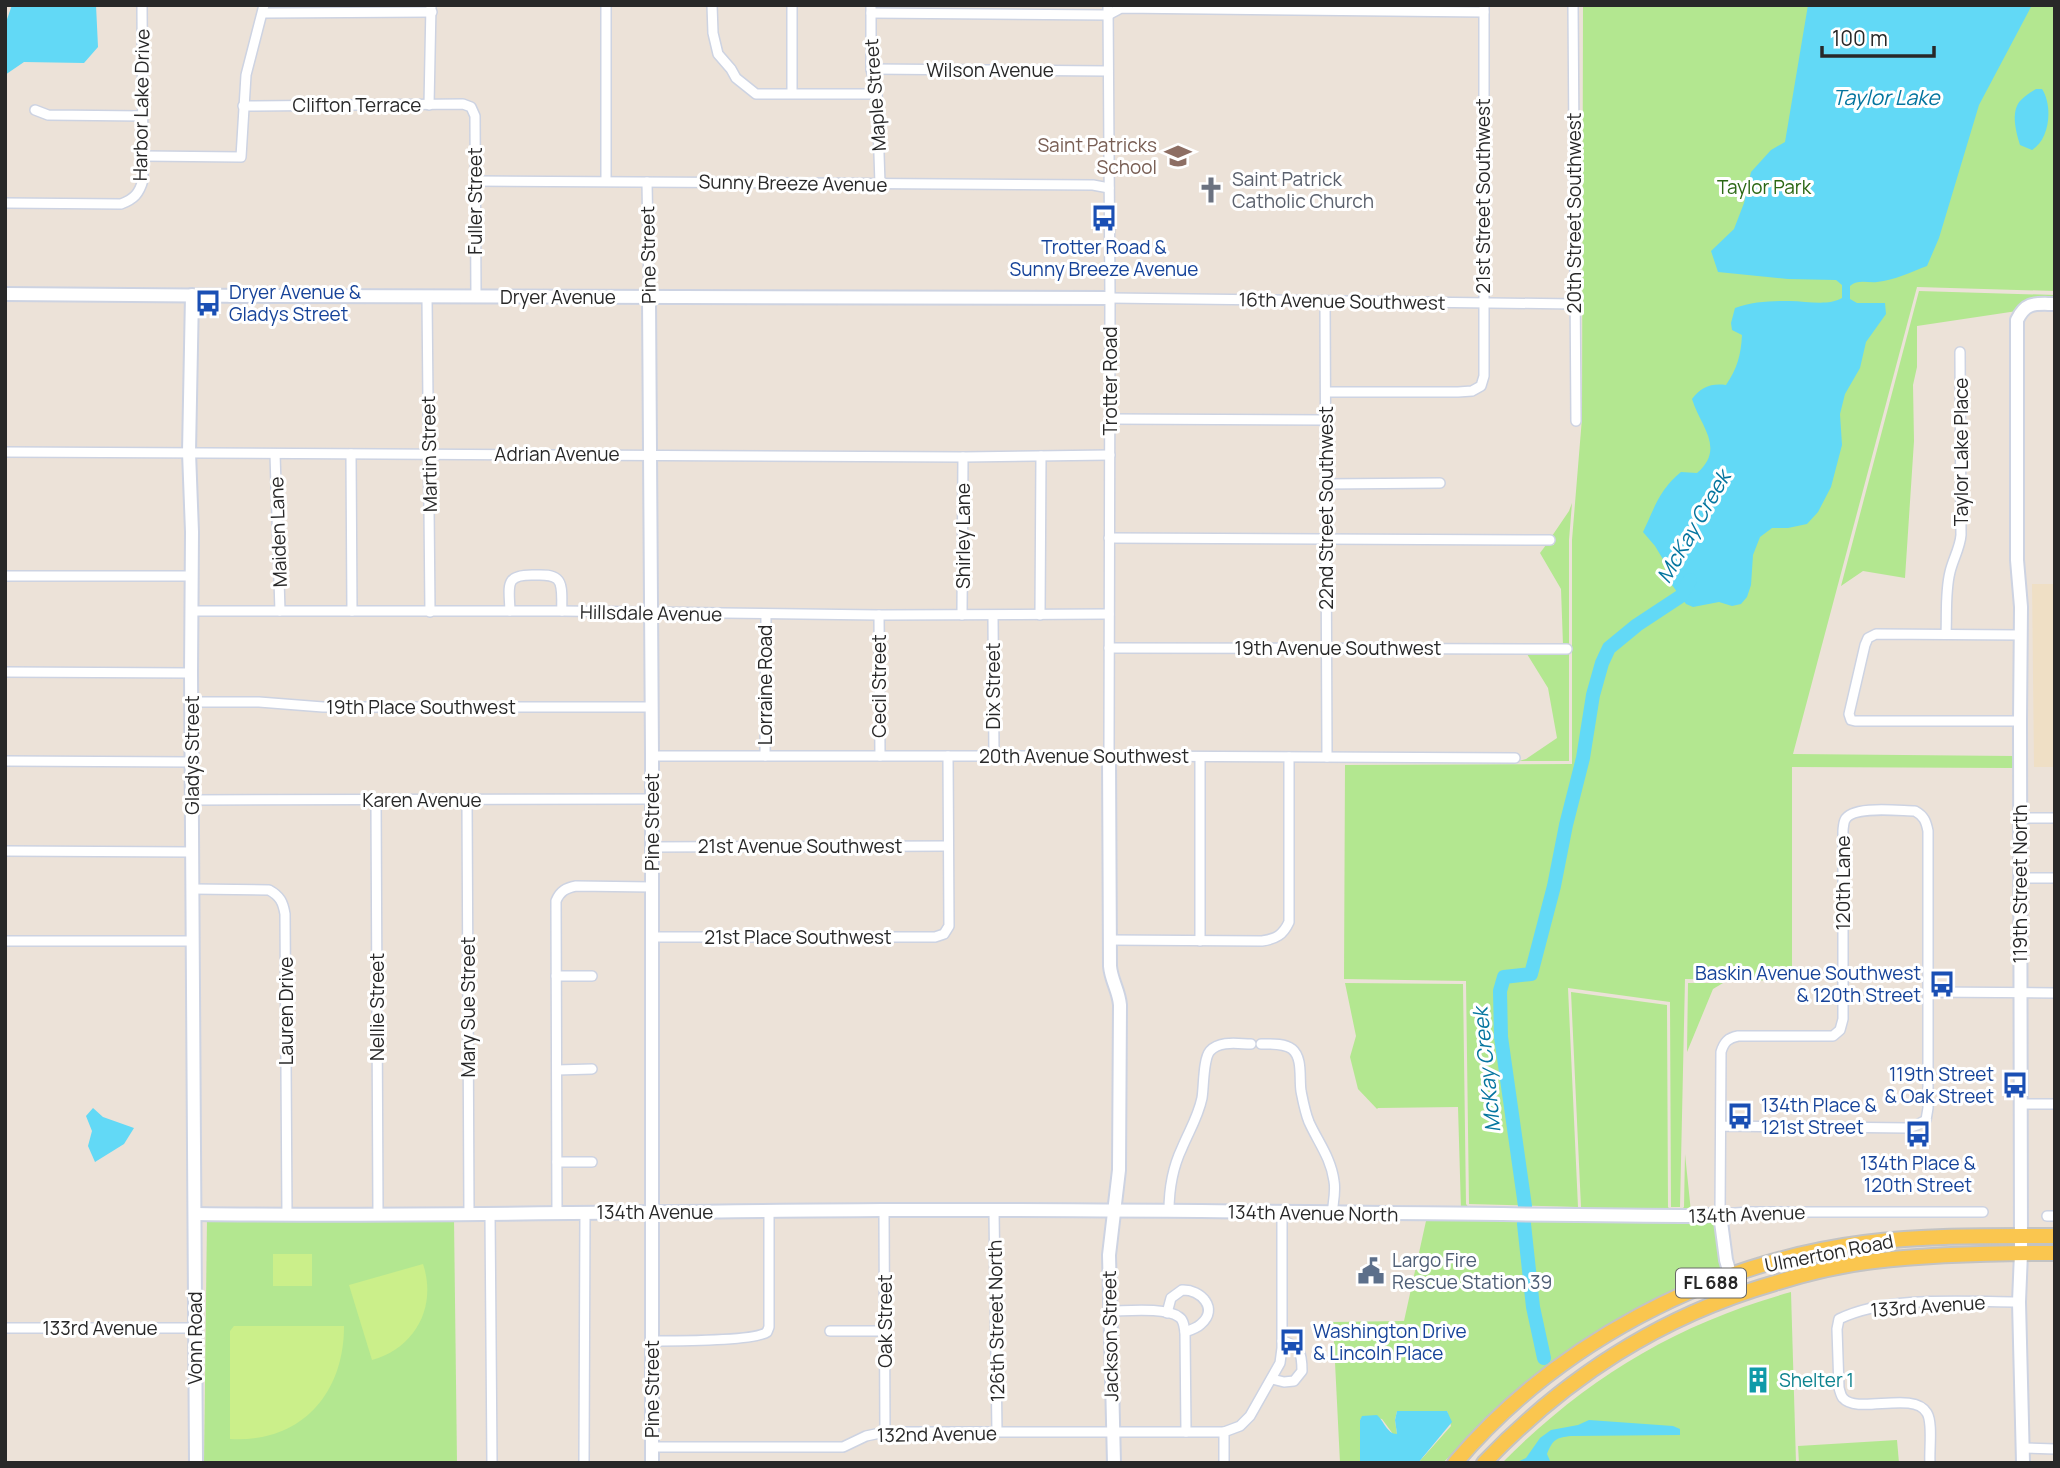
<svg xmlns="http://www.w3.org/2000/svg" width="2060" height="1468" font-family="Manrope,sans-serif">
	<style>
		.education { fill: #efdfc5 }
		.green { fill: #b3e790 }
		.pitch { fill: #cbef8a }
		.water { fill: #62d9f6 }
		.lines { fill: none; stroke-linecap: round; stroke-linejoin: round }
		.river { stroke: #62d9f6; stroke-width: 14 }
		.street-casing { stroke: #cdd3e2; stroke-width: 12 }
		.secondary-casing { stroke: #cdd3e2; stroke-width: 16 }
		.primary-casing { stroke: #c3c3c3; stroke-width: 18 }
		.street { stroke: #fff; stroke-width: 9 }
		.secondary { stroke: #fff; stroke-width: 12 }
		.primary { stroke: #fac64f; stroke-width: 14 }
		.labels { text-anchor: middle; stroke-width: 6; stroke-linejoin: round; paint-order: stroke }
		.shield { fill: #fff; stroke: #686868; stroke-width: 2 }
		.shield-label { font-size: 18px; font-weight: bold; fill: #282828 }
		.street-label { font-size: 19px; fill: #282828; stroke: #fff }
		.education-label { font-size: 19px; fill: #785e54; stroke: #fff; text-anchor: end }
		.worship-label { font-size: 19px; fill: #5b616d; stroke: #fff; text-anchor: start }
		.park-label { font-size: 19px; fill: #2b6814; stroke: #fff }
		.transit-label { font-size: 19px; fill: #164399; stroke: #fff; text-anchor: start }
		.service-label { font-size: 19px; fill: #4e5e75; stroke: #fff; text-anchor: start }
		.culture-label { font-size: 19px; fill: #0d838f; stroke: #fff; text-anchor: start }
		.water-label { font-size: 21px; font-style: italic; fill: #04759f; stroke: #fff }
	</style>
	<rect width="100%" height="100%" fill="#ece2d8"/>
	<path class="education" d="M2032,584H2055V767H2034Z"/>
	<g class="green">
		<path d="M1583,5H2055V291L1917,287L1793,754L2013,756V768L1792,767V981L1685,979L1680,1207H1671L1670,1002L1568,988L1578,1207L1469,1204L1466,981L1344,979L1345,765L1572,764V540L1582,418Z"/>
		<path d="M1919,291L2055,295V300L2024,302L2017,311L1917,326V367L1913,385L1914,441L1905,578L1863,571L1841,586Z"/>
		<path d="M1572,503L1569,540V645H1563L1561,589L1540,553L1546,545H1554V536H1552L1569,511Z"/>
		<path d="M1527,654H1569V761H1519L1526,759L1557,738L1548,688Z"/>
		<path d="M1345,983L1463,984L1466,1204L1469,1208L1578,1211L1581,1207L1571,992L1667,1005L1668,1207L1671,1211H1680L1684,1207L1685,1154L1691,1212L1461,1210L1458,1107L1378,1108L1377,1109L1358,1089L1350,1057L1356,1036Z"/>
		<path d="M1688,983H1723L1713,989L1687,1052Z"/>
		<path d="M207,1219H454L457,1463H204Z"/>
		<path d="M1717,1219L1724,1269L1713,1272L1617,1321L1542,1372L1486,1418L1443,1463H1418L1451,1426L1447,1411H1397L1395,1420L1397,1434H1393L1382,1419L1363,1416L1360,1420V1463H1340L1333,1322L1404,1321L1426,1221Z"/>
		<path d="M1791,1292L1796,1463H1502C1586,1378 1676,1324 1791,1292Z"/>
		<path d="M1897,1440L1899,1463H1799L1798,1446Z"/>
	</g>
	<g class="pitch">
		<rect x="273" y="1254" width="39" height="32"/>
		<path d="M423,1264C437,1306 416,1348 372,1360L349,1285Z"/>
		<path d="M234,1326H344C344,1395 300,1443 230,1439V1331Z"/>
	</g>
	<g class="water">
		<path d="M12,5H96L98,47L84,63L24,62L5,75V25Z"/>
		<path d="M1808,5H2032L1979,105L1939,238L1927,266C1911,272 1895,280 1877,282C1867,283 1858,279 1850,286V299L1857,303H1885L1886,314L1866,342L1860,368L1845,394L1840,414L1842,445L1831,487L1818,512L1807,524L1788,528H1772L1760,537L1753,555L1751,585L1747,597L1741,604L1732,606L1719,602L1693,607L1686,604L1672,585L1667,566L1655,546L1643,532C1655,507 1659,490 1681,472L1697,473C1726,448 1700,426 1692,399C1701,387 1711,383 1726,385C1737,369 1741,355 1742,335L1732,330L1731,323L1735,308C1751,302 1769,301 1786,301C1804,300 1826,307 1842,298V285L1836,280L1788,279L1718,272L1711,251L1734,229L1744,203L1751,172L1771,150L1785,142Z"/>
		<path d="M2036,89H2042C2053,106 2050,139 2032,150L2020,145C2016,132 2010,111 2021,100C2026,95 2031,92 2036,89Z"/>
		<path d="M93,1108L103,1117L134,1128L124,1144L95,1162L88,1146L92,1131L86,1116Z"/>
		<path d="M1397,1411H1447L1452,1422L1418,1463H1360V1420L1362,1416L1377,1415C1384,1421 1387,1434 1397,1434L1395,1420Z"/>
		<path d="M1589,1420L1673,1426L1680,1429V1435L1571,1436C1556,1438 1553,1439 1547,1454L1551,1463H1515L1526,1458L1540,1438L1551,1430L1578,1425Z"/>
	</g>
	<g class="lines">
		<g class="river">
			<path d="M1525,1206L1501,1037L1500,991L1504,977L1531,974L1554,886L1566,825L1583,758L1593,695L1602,663L1609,648L1637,625L1681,596L1690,580"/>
			<path d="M1524,1224L1533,1307L1544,1358"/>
		</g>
		<g class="street-casing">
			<g id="street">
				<path d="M606,5V181"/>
				<path d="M712,5L713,33L718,54L731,69L736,78L756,94H877"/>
				<path d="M792,5V93"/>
				<path d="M871,5V69L877,94L880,184"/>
				<path d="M1108,5L1110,298L1109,756"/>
				<path d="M1573,5L1576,421"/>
				<path d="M263,13L432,12"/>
				<path d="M871,13L1108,15L1121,8L1484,12"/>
				<path d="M871,69L1108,71"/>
				<path d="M429,105L431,5"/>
				<path d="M243,106L463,104L471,107L475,116L476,297"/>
				<path d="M35,110L48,115L143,116"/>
				<path d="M143,156L241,157L246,75L264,5"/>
				<path d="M475,181L1093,185L1109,188"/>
				<path d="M647,182L649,298"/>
				<path d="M5,203L121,204C134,199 139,194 143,180L142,5"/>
				<path d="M427,297L430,612"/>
				<path d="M1110,298L1574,304"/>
				<path d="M1325,301L1327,757"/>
				<path d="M1326,392H1458L1472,391L1481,386L1484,376V5"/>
				<path d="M1110,419L1326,420"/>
				<path d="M5,452L963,457L1110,455"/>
				<path d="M275,454L280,611"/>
				<path d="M351,454L352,611"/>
				<path d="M1326,484L1440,483"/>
				<path d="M1109,538L1550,540"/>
				<path d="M5,576H192"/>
				<path d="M192,611H562L879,615L1109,614"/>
				<path d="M510,611C509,585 504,574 535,575C542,575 551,574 557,579C564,585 561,602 562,611"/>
				<path d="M879,615L880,756"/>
				<path d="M962,615L963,457"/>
				<path d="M1040,615L1041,456"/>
				<path d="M993,616L994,756"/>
				<path d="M1946,634C1947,614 1945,592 1950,572C1953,559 1960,548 1961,535L1960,352"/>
				<path d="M1109,648L1567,649"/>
				<path d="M5,672L191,673"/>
				<path d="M191,702H259L323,707H651"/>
				<path d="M2020,721H1855L1851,720L1849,714L1865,645L1868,638L1876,634L2021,635"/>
				<path d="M652,756H1109L1515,758"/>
				<path d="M765,756L766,615"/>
				<path d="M1200,757V941"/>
				<path d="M5,761L192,762"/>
				<path d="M192,800L652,799"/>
				<path d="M376,800L378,1214"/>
				<path d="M467,800L469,1214"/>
				<path d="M2020,818H2055"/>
				<path d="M652,847L948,846"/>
				<path d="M5,851L192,852"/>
				<path d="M2020,878H2055"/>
				<path d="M193,889L269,890C280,896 283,902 285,914L287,1215"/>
				<path d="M652,937H935L944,934L949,926L948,756"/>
				<path d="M1109,940L1262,941C1276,939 1283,935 1289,922V757"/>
				<path d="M5,941H192"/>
				<path d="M556,976H592"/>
				<path d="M1929,992L2055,993"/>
				<path d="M1261,1044C1271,1044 1284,1043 1292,1049C1303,1058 1299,1078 1301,1091C1303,1101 1305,1112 1309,1122C1318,1142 1331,1158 1334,1181C1336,1192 1333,1203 1332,1214"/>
				<path d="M557,1070L592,1069"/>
				<path d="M2021,1104H2055"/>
				<path d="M1721,1126L1908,1128L1917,1125L1926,1120L1928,1108V831C1926,821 1924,816 1915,811C1900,811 1852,805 1845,820C1844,821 1843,829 1843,831V1019L1840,1030L1833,1036H1738C1728,1038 1724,1042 1721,1052L1720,1214L1750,1212H1983"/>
				<path d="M557,1162H592"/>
				<path d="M884,1210L885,1432"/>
				<path d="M994,1211L997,1432"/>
				<path d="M1169,1211C1169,1188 1172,1169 1182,1148C1189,1131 1198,1117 1202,1098C1204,1086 1203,1059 1210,1051C1220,1040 1239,1044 1251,1044"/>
				<path d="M557,1212L556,901C560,891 566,888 576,886L652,887"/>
				<path d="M490,1214L492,1463"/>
				<path d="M2047,1216H2055"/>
				<path d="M1110,1311C1126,1311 1166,1307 1179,1317C1184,1320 1184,1327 1185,1332L1186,1432"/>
				<path d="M1167,1313L1171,1298L1182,1290C1201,1289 1219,1309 1201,1324C1197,1328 1191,1330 1185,1332"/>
				<path d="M5,1328H195"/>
				<path d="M830,1331H885"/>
				<path d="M651,1341C671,1341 756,1341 767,1332L769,1327V1211"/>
				<path d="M1272,1379L1284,1382L1294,1381L1302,1371C1302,1353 1300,1345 1282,1341"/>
				<path d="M652,1447H843L866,1436L885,1432H1224"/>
				<path d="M2023,1448L2055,1449"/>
				<path d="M584,1463L585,1212"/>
				<path d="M1224,1463V1432L1240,1426L1250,1416L1280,1363L1282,1348V1213"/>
				<path d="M1930,1463C1929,1450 1933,1423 1927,1413C1914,1390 1857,1415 1843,1398C1841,1396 1840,1391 1839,1388L1837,1329L1839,1319C1888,1295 1965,1302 2019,1302"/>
			</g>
		</g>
		<g class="secondary-casing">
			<g id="secondary">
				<path d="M5,294L272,296L1110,298"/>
				<path d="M192,295L189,452L192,532L191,673L196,1463"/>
				<path d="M649,298L652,756V1463"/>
				<path d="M1109,756L1110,966C1111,980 1119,991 1120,1005L1119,1170L1109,1255L1114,1463"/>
				<path d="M195,1214C424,1217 653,1211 883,1210C1155,1209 1427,1214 1699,1216L1720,1214L1726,1260L1736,1294"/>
				<path d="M2023,1463L2019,1302L2021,1253L2020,721L2021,607L2017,560V320C2026,301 2036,304 2055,304"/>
			</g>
		</g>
		<g class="primary-casing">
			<g id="primary">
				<path d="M1455,1463C1556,1344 1709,1263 1864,1243C1927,1235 1991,1236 2055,1236"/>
				<path d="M1484,1463C1566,1377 1660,1316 1775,1283C1807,1273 1840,1265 1874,1261C1933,1254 1995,1253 2055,1253"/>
			</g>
		</g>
		<use href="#street" class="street"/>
		<use href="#secondary" class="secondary"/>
		<use href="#primary" class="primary"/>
	</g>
	<defs>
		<g id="school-bare" transform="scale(2.1)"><path d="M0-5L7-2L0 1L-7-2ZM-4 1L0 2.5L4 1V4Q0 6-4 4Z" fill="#8d6e63" stroke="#fff" stroke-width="2.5" paint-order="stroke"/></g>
		<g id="church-bare" transform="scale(2.1)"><path d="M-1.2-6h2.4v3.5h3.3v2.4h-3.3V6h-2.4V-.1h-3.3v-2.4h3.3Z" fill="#6b7280" stroke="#fff" stroke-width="2.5" paint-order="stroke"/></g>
		<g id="bus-bare" transform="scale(2.1)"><path d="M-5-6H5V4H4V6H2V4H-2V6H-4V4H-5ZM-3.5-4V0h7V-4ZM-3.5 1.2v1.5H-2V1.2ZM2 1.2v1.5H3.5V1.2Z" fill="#1a4fb4" stroke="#fff" stroke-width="2.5" paint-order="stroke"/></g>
		<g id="civic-bare" transform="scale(2.1)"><path d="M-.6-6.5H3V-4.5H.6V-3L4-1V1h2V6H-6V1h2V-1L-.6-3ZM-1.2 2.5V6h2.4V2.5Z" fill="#5c6f8a" stroke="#fff" stroke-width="2.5" paint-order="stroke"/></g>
		<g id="building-bare" transform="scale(2.1)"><path d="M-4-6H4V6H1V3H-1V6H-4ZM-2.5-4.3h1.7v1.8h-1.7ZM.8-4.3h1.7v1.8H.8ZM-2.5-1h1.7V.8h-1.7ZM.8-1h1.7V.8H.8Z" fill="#0f9aa8" stroke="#fff" stroke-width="2.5" paint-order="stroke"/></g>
	</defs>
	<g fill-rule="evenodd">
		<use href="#school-bare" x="1178" y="156"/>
		<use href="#church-bare" x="1211" y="190"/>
		<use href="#bus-bare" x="1104" y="218"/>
		<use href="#bus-bare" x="208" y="303"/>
		<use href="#bus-bare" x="1942" y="984"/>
		<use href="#bus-bare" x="2015" y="1085"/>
		<use href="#bus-bare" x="1740" y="1116"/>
		<use href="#bus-bare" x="1918" y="1134"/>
		<use href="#civic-bare" x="1371" y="1271"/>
		<use href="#bus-bare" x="1292" y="1342"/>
		<use href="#building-bare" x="1758" y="1380"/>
	</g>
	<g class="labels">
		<rect class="shield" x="1676" y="1268.5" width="70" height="29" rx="5"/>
		<g class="shield-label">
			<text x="1711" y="1289">FL 688</text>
		</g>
		<g class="street-label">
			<text x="990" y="77">Wilson Avenue</text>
			<text transform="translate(875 95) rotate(-94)" y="7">Maple Street</text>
			<text transform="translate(141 105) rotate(-89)" y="7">Harbor Lake Drive</text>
			<text x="357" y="112">Clifton Terrace</text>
			<text transform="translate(793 183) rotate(1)" y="7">Sunny Breeze Avenue</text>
			<text transform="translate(1483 196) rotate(-90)" y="7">21st Street Southwest</text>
			<text transform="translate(475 201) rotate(-90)" y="7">Fuller Street</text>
			<text transform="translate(1574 213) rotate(-90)" y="7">20th Street Southwest</text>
			<text transform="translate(648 255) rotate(-91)" y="7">Pine Street</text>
			<text x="558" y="304">Dryer Avenue</text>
			<text transform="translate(1342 301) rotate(1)" y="7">16th Avenue Southwest</text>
			<text transform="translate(1110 381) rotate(-90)" y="7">Trotter Road</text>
			<text transform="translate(1961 452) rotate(-90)" y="7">Taylor Lake Place</text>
			<text transform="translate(429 454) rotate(-91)" y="7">Martin Street</text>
			<text x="557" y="461">Adrian Avenue</text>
			<text transform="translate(1326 508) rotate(-90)" y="7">22nd Street Southwest</text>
			<text transform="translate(278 532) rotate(-92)" y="7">Maiden Lane</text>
			<text transform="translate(963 536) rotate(-90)" y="7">Shirley Lane</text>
			<text transform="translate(651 613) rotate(1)" y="7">Hillsdale Avenue</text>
			<text x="1338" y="655">19th Avenue Southwest</text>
			<text transform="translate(765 685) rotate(-90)" y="7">Lorraine Road</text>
			<text transform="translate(879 686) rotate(-90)" y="7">Cecil Street</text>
			<text transform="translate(993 686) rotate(-90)" y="7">Dix Street</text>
			<text x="421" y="714">19th Place Southwest</text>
			<text transform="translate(192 755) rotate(-90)" y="7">Gladys Street</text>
			<text x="1084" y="763">20th Avenue Southwest</text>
			<text x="422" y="807">Karen Avenue</text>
			<text transform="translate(652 822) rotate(-90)" y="7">Pine Street</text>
			<text x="800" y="853">21st Avenue Southwest</text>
			<text transform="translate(1843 883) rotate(-90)" y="7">120th Lane</text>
			<text transform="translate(2020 884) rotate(-90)" y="7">119th Street North</text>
			<text x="798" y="944">21st Place Southwest</text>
			<text transform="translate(377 1007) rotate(-90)" y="7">Nellie Street</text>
			<text transform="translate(468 1007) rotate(-90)" y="7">Mary Sue Street</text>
			<text transform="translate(286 1011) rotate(-90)" y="7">Lauren Drive</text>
			<text x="655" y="1219">134th Avenue</text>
			<text transform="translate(1313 1213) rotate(1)" y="7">134th Avenue North</text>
			<text transform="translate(1747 1214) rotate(-2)" y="7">134th Avenue</text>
			<text transform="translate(1829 1253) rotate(-11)" y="7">Ulmerton Road</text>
			<text transform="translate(1928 1306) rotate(-4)" y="7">133rd Avenue</text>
			<text transform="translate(885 1321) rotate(-90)" y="7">Oak Street</text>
			<text transform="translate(996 1321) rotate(-91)" y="7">126th Street North</text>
			<text x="100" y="1335">133rd Avenue</text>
			<text transform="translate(1110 1336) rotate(-91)" y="7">Jackson Street</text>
			<text transform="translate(195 1338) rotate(-90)" y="7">Vonn Road</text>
			<text transform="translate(652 1389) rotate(-90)" y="7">Pine Street</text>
			<text transform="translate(937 1434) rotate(-1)" y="7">132nd Avenue</text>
		</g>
		<g class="education-label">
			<text x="1157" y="152">Saint Patricks<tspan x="1157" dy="22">School</tspan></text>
		</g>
		<g class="worship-label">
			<text x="1232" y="186">Saint Patrick<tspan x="1232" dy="22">Catholic Church</tspan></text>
		</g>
		<g class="park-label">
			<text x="1764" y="194">Taylor Park</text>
		</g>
		<g class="transit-label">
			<text x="1104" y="254" text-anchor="middle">Trotter Road &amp;<tspan x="1104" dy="22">Sunny Breeze Avenue</tspan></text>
			<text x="229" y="299">Dryer Avenue &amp;<tspan x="229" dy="22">Gladys Street</tspan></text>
			<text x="1921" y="980" text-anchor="end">Baskin Avenue Southwest<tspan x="1921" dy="22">&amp; 120th Street</tspan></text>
			<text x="1994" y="1081" text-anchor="end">119th Street<tspan x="1994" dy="22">&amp; Oak Street</tspan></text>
			<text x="1761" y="1112">134th Place &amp;<tspan x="1761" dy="22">121st Street</tspan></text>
			<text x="1918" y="1170" text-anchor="middle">134th Place &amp;<tspan x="1918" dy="22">120th Street</tspan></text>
			<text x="1313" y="1338">Washington Drive<tspan x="1313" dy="22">&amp; Lincoln Place</tspan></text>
		</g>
		<g class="service-label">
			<text x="1392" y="1267">Largo Fire<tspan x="1392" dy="22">Rescue Station 39</tspan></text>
		</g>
		<g class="culture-label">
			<text x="1779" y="1387">Shelter 1</text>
		</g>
		<g class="water-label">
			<text x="1886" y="105">Taylor Lake</text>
			<text transform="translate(1694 527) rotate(-60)" y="7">McKay Creek</text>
			<text transform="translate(1487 1070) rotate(-96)" y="7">McKay Creek</text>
		</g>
	</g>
	<rect width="2060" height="1468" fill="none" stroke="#282828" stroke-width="14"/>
	<path d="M1822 46v10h112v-10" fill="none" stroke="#282828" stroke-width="3.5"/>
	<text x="1832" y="46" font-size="21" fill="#282828" stroke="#ffffff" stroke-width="5" paint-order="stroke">100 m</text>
</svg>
